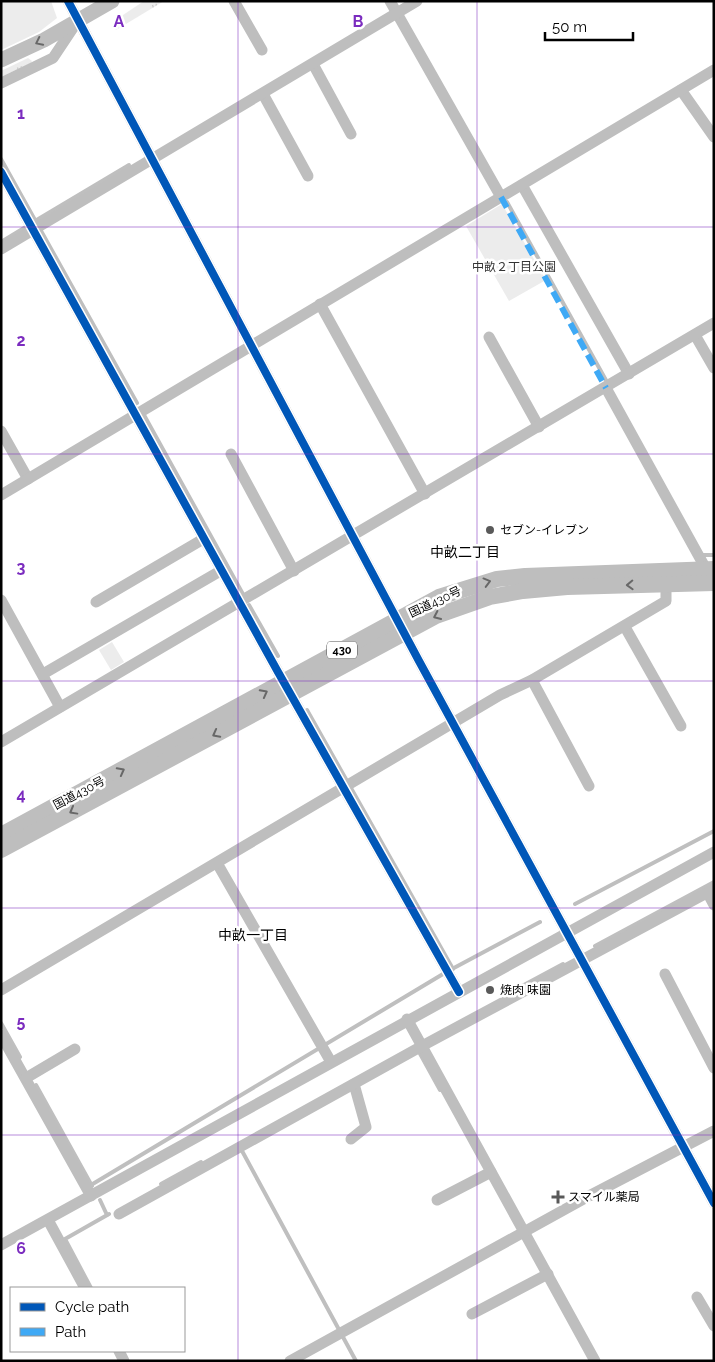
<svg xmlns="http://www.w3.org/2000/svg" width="715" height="1362" font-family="Raleway,'Noto Sans JP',sans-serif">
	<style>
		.grass { fill: url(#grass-tufts) }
		.park { fill: #ececec }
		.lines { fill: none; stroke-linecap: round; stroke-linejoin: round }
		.stream { stroke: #bfbfbf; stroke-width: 4 }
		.minor { stroke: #bebebe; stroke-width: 11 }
		.major { stroke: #bebebe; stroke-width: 15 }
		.highway { stroke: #bebebe; stroke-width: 16 }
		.quiet { stroke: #3fa9f5; stroke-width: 6; stroke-dasharray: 12 6; stroke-linecap: butt }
		.cycleway-casing { stroke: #fff; stroke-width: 11 }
		.cycleway { stroke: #0057b8; stroke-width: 8 }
		.oneway { stroke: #686868 }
		.grid { fill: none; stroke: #7b2cbf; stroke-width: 1; stroke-opacity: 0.55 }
		.poi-dot { fill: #595959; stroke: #fff; stroke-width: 2 }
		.labels { text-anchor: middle; stroke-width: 5; stroke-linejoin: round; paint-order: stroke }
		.shield { fill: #fff; stroke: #4c4c4c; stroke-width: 1 }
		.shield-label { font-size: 11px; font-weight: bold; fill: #000 }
		.park-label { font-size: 12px; fill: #333; stroke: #fff }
		.poi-label { font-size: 12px; fill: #000; stroke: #fff; text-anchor: start }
		.street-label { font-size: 12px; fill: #000; stroke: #fff }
		.neighbourhood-label { font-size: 14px; fill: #000; stroke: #fff }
		.grid-label { font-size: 16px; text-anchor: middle; font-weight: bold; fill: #7b2cbf; stroke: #fff; stroke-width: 5; stroke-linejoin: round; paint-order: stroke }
	</style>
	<defs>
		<pattern id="grass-tufts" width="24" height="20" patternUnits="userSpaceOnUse" patternTransform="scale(1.25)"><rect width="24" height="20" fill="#ececec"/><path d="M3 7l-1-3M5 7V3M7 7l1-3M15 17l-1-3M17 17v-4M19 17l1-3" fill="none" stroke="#c9c9c9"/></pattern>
	</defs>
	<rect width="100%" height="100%" fill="#fff"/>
	<g class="grass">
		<path d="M144,1H164L116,30L113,27L120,17Z"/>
		<path d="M28,58L32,61L31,63L1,77V71Z"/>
	</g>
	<g class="park">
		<path d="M1,1H51L57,18L39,32L1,50Z"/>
		<path d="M502,204L546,280L509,301L466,226Z"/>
		<path d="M112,642L124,662L111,670L99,650Z"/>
	</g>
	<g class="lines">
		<g class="stream">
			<path d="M1,159L137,403"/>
			<path d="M507,202L607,382"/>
			<path d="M35,221L129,165"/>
			<path d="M1,242L29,225"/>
			<path d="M144,415L244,596"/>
			<path d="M703,555H714"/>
			<path d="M249,605L278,656"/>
			<path d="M307,710L453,969"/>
			<path d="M575,904L714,831"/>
			<path d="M595,946L714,882"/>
			<path d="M452,969L540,922"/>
			<path d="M522,986L563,964"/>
			<path d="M1,1023L20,1057"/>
			<path d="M418,1050L440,1090"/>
			<path d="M36,1085L92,1186"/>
			<path d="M241,1149L356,1361"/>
			<path d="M161,1184L201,1162"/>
			<path d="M91,1185L443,974"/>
			<path d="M100,1200L107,1215"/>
			<path d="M91,1288L65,1239L109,1214"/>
		</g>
		<g class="minor">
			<path d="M68,1L419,661L714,1203"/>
			<path d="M234,1L262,50"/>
			<path d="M390,1L501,197"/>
			<path d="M313,64L351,134"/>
			<path d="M1,83L53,58L77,22"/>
			<path d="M681,90L714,137"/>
			<path d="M263,94L308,176"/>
			<path d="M1,172L278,672L459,992"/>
			<path d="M522,185L629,374"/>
			<path d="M1,249L417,1"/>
			<path d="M320,304L425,494"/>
			<path d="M695,335L714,368"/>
			<path d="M489,337L539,427"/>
			<path d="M606,388L706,569L707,575"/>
			<path d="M1,431L28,479"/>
			<path d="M231,454L294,571"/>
			<path d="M1,495L714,70"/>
			<path d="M1,600L60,707"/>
			<path d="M96,602L205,538"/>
			<path d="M625,627L681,726"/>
			<path d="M43,674L222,570"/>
			<path d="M532,680L589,786"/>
			<path d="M1,742L714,323"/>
			<path d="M217,863L331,1062"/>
			<path d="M707,892L714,905"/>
			<path d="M665,974L714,1068"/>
			<path d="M1,990L500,695L532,680L666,601V579"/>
			<path d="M407,1019L595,1361"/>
			<path d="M1,1035L91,1196"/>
			<path d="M26,1078L75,1049"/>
			<path d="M351,1139L366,1127L354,1084"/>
			<path d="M437,1200L491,1172"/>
			<path d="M119,1214L422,1046L714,889"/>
			<path d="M48,1220L85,1288"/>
			<path d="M1,1245L714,852"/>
			<path d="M697,1297L714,1326"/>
			<path d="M472,1314L548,1274"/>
			<path d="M119,1351L124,1361"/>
			<path d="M290,1361L589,1196L714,1131"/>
		</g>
		<path class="major" d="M1,60L44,40L112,1"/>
		<g class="highway">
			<path d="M1,835L439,597L497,579L525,576L714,569"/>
			<path d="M1,850L436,616L490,597L523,591L567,587L714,583"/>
		</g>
		<path class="quiet" d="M501,197L606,388"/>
		<g class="cycleway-casing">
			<g id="cycleway">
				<path d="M68,1L419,661L714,1203"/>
				<path d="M1,172L278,672L459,992"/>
			</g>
		</g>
		<use href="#cycleway" class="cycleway"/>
	</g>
	<defs><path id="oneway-chevron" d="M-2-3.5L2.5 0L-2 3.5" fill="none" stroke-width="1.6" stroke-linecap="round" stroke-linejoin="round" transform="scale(1.25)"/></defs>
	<g class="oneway">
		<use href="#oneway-chevron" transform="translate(39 42) rotate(154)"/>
		<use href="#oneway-chevron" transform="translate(487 582) rotate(-15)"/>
		<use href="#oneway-chevron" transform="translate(630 585) rotate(178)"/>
		<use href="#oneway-chevron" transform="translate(437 616) rotate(155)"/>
		<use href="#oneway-chevron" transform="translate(264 693) rotate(-28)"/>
		<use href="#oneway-chevron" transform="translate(216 734) rotate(152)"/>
		<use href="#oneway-chevron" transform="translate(121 771) rotate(-28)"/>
		<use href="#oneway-chevron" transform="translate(73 811) rotate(151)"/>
	</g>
	<path class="grid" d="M238,1V1361M477,1V1361M1,227H714M1,454H714M1,681H714M1,908H714M1,1135H714"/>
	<g class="poi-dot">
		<circle cx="490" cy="530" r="5"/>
		<circle cx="490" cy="990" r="5"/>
		<path d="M555.5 1189.5h5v5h5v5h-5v5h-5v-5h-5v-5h5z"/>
	</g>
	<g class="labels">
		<rect class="shield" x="327" y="641.5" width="30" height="17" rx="4"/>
		<g class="shield-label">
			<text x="342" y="654">430</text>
		</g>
		<g class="park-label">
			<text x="514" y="271">中畝２丁目公園</text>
		</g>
		<g class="poi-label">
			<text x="500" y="534">セブン-イレブン</text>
			<text x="500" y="994">焼肉 味園</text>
			<text x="568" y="1201">スマイル薬局</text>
		</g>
		<g class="street-label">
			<text transform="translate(435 602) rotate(-25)" y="4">国道430号</text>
			<text transform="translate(79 793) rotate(-28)" y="4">国道430号</text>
		</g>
		<g class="neighbourhood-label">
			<text x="465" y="557">中畝二丁目</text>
			<text x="253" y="940">中畝一丁目</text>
		</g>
	</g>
	<g class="grid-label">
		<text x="119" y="27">A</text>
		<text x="358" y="27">B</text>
		<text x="21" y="119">1</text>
		<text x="21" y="346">2</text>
		<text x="21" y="573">3</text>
		<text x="21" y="800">4</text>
		<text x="21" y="1027">5</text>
		<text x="21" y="1254">6</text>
	</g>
	<rect width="715" height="1362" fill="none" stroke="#000000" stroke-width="5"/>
	<rect x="10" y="1287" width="175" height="65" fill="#ffffff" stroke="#999999"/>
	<rect x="20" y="1303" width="25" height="8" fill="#0057b8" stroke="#999999"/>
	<text x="55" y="1312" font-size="15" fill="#000000">Cycle path</text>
	<rect x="20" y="1328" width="25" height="8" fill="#3fa9f5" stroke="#999999"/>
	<text x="55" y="1337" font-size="15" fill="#000000">Path</text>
	<path d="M545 32v8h88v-8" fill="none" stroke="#000000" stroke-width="2.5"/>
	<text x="552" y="32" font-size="15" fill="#000000" stroke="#ffffff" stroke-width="4" paint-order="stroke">50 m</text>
</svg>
